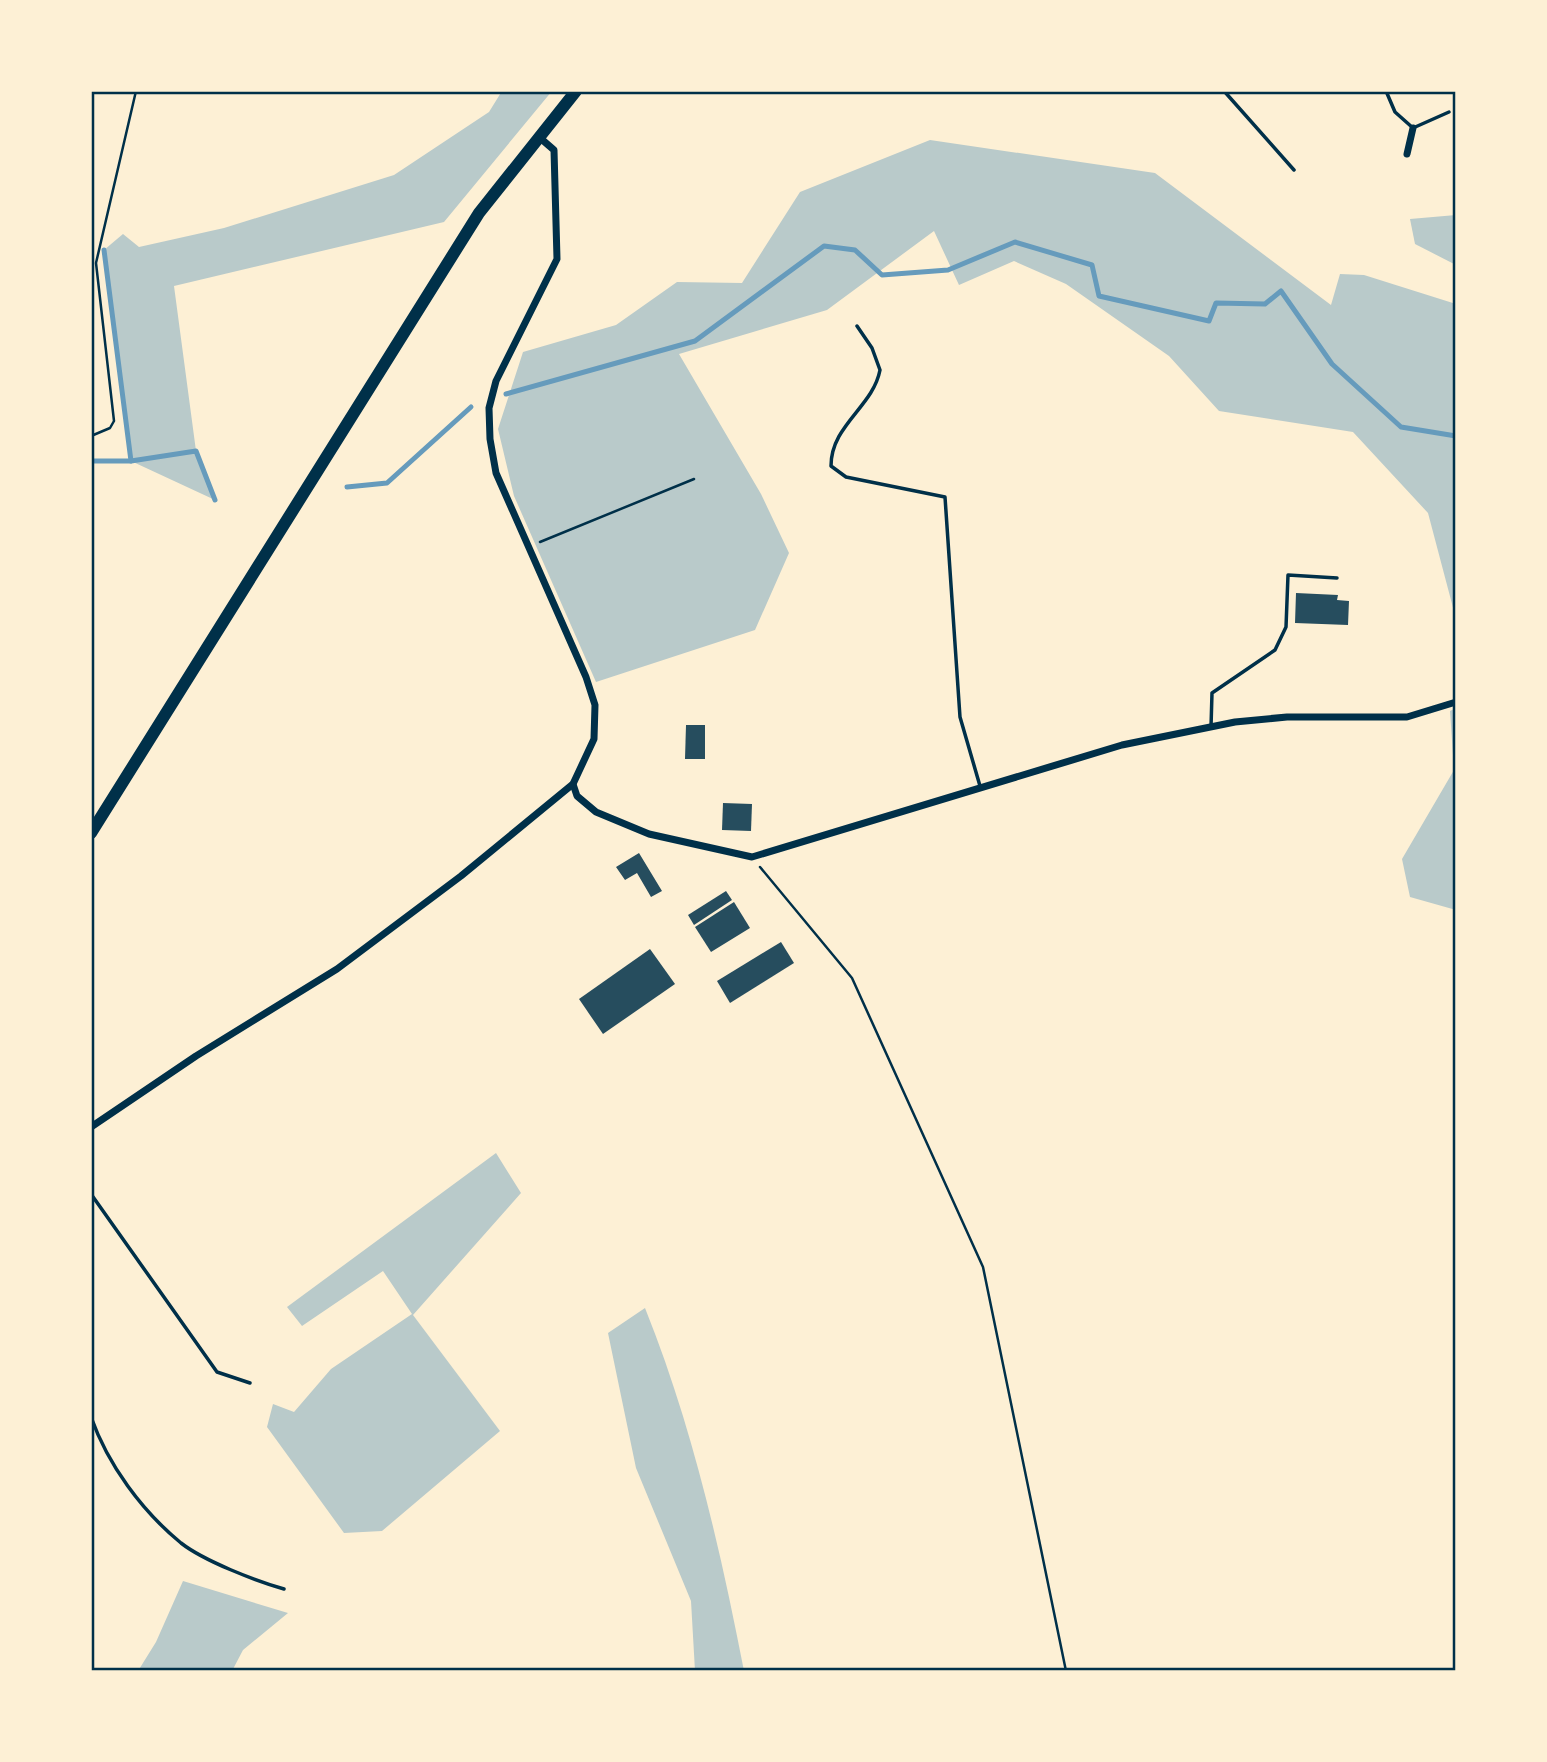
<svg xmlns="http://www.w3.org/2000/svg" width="1547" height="1762" font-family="Overpass,sans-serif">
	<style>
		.green { fill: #b9caca }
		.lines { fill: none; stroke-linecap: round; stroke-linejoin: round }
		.stream { stroke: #669bbc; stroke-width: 5 }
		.building { fill: #264d5e }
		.path { stroke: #003049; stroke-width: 2.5 }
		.service { stroke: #003049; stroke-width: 3.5 }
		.minor { stroke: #003049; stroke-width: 7 }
		.primary { stroke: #003049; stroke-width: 12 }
		.neatline { fill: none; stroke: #003049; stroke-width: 2.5 }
	</style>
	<rect width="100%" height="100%" fill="#fdf0d5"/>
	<g class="green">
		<path d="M502,91H552L444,222L174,286L196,451L215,500L131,461L104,250L123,234L139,247L224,228L394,175L489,112Z"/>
		<path d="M930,140L1155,173L1331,305L1340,274L1364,275L1456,304V619L1428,513L1353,432L1219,411L1169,356L1066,284L1014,261L959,285L934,231L827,310L679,354L761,494L789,553L755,630L596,682L514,496L498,429L523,352L616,325L677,282L742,283L800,192Z"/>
		<path d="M1456,215V265L1415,244L1410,219Z"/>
		<path d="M1456,708V910L1410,897L1402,859L1454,770L1450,711Z"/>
		<path d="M496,1153L521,1193L413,1315L500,1431L382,1531L344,1533L267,1427L273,1404L294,1412L331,1369L412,1314L383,1271L302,1326L287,1307Z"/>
		<path d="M645,1308C692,1425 720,1548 744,1671H695L691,1601L636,1468L608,1333Z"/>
		<path d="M183,1581L288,1613L243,1650L232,1671H138L156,1642Z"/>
	</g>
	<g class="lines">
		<g class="stream">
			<path d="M104,250L131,461"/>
			<path d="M506,394L695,341L824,246L855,250L882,275L948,270L1015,242L1092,265L1099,296L1209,321L1216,303L1265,304L1281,291L1332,364L1401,427L1456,436"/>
			<path d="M91,461H131L196,451L215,500"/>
			<path d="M347,487L387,483L471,407"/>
		</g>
	</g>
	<g class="building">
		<path d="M1296,593L1338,595L1337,600L1349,601L1348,625L1295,623Z"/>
		<path d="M686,725H705V759H685Z"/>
		<path d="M723,803L752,804L751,831L722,830Z"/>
		<path d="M639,853L662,891L651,897L637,873L625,880L616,867Z"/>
		<path d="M726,891L732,900L694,925L688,915Z"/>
		<path d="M734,902L750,928L711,952L695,927Z"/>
		<path d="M781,942L794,963L730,1003L717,981Z"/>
		<path d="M650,949L675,984L603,1034L579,999Z"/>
	</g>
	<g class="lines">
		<g class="path">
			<path d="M91,436L110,428L114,421L96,263L136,91"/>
			<path d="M540,542L694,479"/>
			<path d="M760,867L852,978L983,1267L1066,1671"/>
		</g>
		<g class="service">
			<path d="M1224,91L1294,170"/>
			<path d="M1386,91L1395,112L1413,128L1449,112"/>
			<path d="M857,326L872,348L880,370C873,407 831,425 831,466L846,477L945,497L960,717L980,786"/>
			<path d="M1211,727L1212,693L1275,650L1286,627L1288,575L1337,578"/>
			<path d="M91,1194L217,1372L250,1383"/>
			<path d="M91,1417C108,1465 142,1511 181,1543C204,1561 256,1581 284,1589"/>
		</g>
		<g class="minor">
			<path d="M1407,154L1413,128"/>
			<path d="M573,784L577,796L596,812L649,834L752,857L1122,745L1235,722L1287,717H1407L1456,702"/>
			<path d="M91,1127L196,1056L337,969L461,876L573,784L594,739L595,705L586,677L496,473L490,439L489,408L496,381L557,259L554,150L539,137"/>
		</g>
		<path class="primary" d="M91,833L479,213L576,91"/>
	</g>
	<rect width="1547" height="1762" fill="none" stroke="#fdf0d5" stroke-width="186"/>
	<rect x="93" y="93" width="1361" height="1576" class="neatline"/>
</svg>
